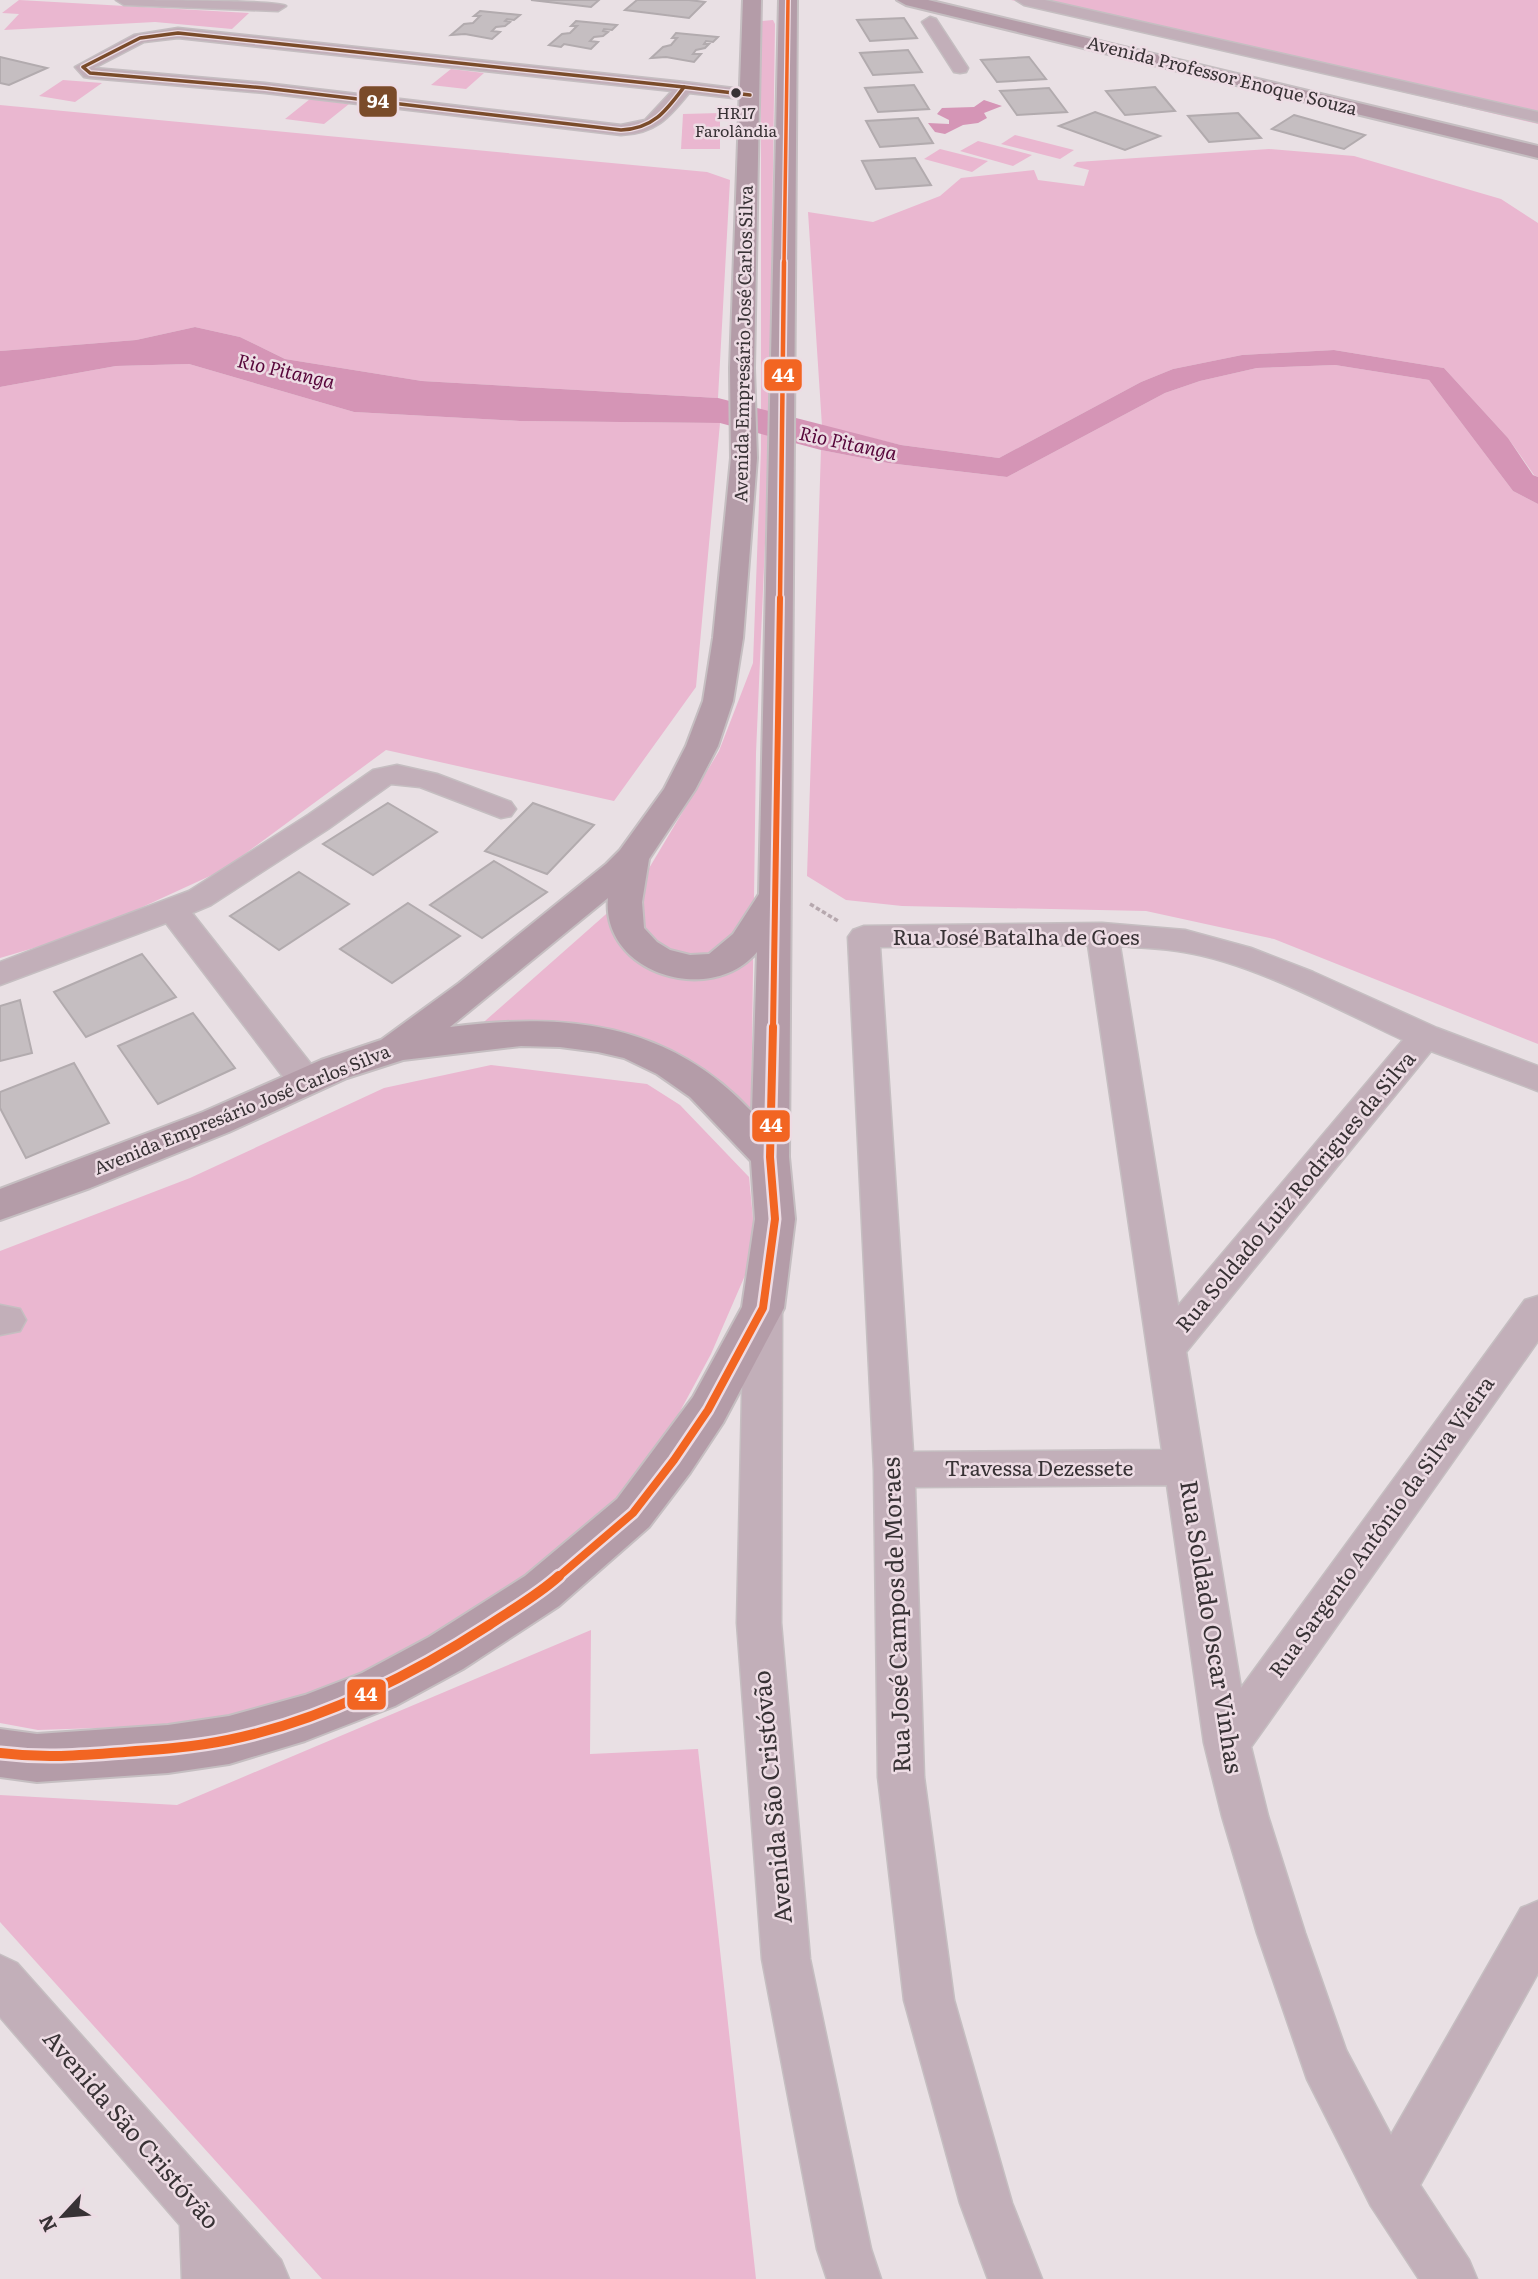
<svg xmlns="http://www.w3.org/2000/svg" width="1538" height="2279" font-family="Literata,serif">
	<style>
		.green { fill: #eab7d0 }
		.water { fill: #d595b6 }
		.building { fill: #c5bec1; stroke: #b2abae; stroke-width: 2 }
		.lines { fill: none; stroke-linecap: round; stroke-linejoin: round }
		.minor-casing { stroke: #c5bec1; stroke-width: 3 }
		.major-casing { stroke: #c5bec1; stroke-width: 4 }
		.path { stroke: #b6a8ae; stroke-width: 3.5; stroke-dasharray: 4.5 2.5; stroke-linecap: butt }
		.minor { fill: #c2afb9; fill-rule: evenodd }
		.major { fill: #b49ca8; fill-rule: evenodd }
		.bus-1-casing { stroke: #eddce4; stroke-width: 6 }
		.bus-2-far4-casing { stroke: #eddce4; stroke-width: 6 }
		.bus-2-far3-casing { stroke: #eddce4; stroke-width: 8 }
		.bus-2-far2-casing { stroke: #eddce4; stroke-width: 10 }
		.bus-2-far1-casing { stroke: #eddce4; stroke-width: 13 }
		.bus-2-casing { stroke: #eddce4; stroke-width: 15 }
		.bus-1 { stroke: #7a4b2a; stroke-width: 3.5 }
		.bus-2-far4 { stroke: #f26522; stroke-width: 3.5 }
		.bus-2-far3 { stroke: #f26522; stroke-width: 4.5 }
		.bus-2-far2 { stroke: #f26522; stroke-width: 6 }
		.bus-2-far1 { stroke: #f26522; stroke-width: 8 }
		.bus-2 { stroke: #f26522; stroke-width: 10 }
		.bus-dot { fill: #383235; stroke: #eddce4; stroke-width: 2.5 }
		.labels { text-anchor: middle; stroke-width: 5; stroke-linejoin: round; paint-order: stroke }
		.far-bus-label { font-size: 16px; fill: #383235; stroke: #eddce4 }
		.far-street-label { font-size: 18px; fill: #383235; stroke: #eddce4 }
		.far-water-label { font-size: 19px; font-style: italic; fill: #57063a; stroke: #eddce4 }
		.street-label { font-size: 21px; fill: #383235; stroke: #eddce4 }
		.near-street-label { font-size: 24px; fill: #383235; stroke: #eddce4 }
		.line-badge { stroke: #eddce4; stroke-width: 2.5 }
		.badge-label { font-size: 19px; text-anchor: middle; font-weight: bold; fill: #fff }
	</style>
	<rect width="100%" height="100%" fill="#e9e0e4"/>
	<g class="green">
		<path d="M19,0L249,13L232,29L155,22L4,30L19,14L2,13Z"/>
		<path d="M1011,0H1538V124L1059,11Z"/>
		<path d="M773,20L775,24L769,450L756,753L751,1115L657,1052L468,1036L639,885L719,751L753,663L761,449V21Z"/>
		<path d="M451,69L484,73L466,89L431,85Z"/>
		<path d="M63,80L102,83L75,102L39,96Z"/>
		<path d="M310,99L349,104L324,124L285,119Z"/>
		<path d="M0,105L707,172L730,180L718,398L422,381L285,359L240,337L195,327L136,340L0,351Z"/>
		<path d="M720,113V149H681L683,114Z"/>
		<path d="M1015,135L1074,150L1060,159L1001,144Z"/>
		<path d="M978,141L1032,155L1013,166L960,151Z"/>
		<path d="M940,149L988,161L972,172L924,159Z"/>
		<path d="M1269,149L1354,156L1501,199L1538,223V477L1534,475L1508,438L1444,368L1334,350L1242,355L1173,369L1141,382L999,458L901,445L822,426L808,212L873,222L940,196L961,178L1034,170L1038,180L1084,186L1089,170L1073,166L1077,162Z"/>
		<path d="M189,364L354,412L520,421L720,423L696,687L614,801L386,750L223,870L88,932L0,958V387L116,366Z"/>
		<path d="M1335,365L1429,380L1513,491L1538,504V1044L1274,939L1146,911L902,906L846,900L807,876L821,450L888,463L1007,477L1165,393L1200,381L1257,368Z"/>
		<path d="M491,1065L647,1084L680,1105L749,1177L756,1250L711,1354L664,1441L598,1523L468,1629L319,1698L187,1725L38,1730L0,1723V1251L190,1178L384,1088Z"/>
		<path d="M591,1630L590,1754L698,1749L756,2279H322L0,1922V1795L177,1805Z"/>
	</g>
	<g class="water">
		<path d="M984,100L1002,106L984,113L987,118L978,123L963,125L945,134L935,132L928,123L949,124V120L937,114L942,108L974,107Z"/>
		<path d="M195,327L240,337L285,359L422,381L718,398L901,445L999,458L1141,382L1173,369L1242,355L1334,350L1444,368L1508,438L1533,475L1538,477V504L1513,491L1429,380L1335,365L1257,368L1200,381L1165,393L1007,477L888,463L821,450L720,423L520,421L354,412L189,364L116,366L0,387V351L136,340Z"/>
	</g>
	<g class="building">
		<path d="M531,0H599L591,7Z"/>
		<path d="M637,0H689L705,2L689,18L625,10Z"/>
		<path d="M480,11L520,15L514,20L507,19L505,21L510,22L505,26L496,27L492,31L500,32L492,39L465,34L451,35L464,24L473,23L480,16H474Z"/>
		<path d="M904,18L917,38L870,41L857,20Z"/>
		<path d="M576,21L617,25L612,30L604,29L603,31L608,32L603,36L594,37L590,41L598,42L591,49L564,44L561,47L549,45L562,34L570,33L577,26H571Z"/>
		<path d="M676,33L718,37L713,42L706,41L704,44H709L705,48L696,50L693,54H701L694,62L666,57L651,58L663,47L671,45L677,38H672Z"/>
		<path d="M908,50L922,72L873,75L860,53Z"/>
		<path d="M0,57L47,68L9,85L0,83Z"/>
		<path d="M1029,57L1046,79L997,82L981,60Z"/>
		<path d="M914,85L929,109L878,112L865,88Z"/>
		<path d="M1155,87L1175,111L1125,115L1106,91Z"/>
		<path d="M1049,88L1067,112L1017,115L1000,91Z"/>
		<path d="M1095,112L1160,136L1125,150L1059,126Z"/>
		<path d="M1238,113L1261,138L1209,142L1188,116Z"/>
		<path d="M1294,115L1365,135L1344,149L1272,129Z"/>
		<path d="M918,118L933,143L880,147L866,121Z"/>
		<path d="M915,158L931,185L876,189L862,161Z"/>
		<path d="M388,803L437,832L373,875L323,844Z"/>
		<path d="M533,803L594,825L547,874L485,851Z"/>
		<path d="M494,861L547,892L482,938L430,905Z"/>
		<path d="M299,872L349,904L279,950L230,916Z"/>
		<path d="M408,903L460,936L392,983L340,949Z"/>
		<path d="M142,954L176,997L86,1037L54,992Z"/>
		<path d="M20,1000L32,1053L0,1061V1006Z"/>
		<path d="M193,1013L235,1068L158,1104L118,1046Z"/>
		<path d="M74,1063L109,1123L26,1158L0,1108V1092Z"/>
	</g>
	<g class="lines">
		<g class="minor-casing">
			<g id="minor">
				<path d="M116,0C141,0 275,0 286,6L278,11L124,5Z"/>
				<path d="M1016,0H1045L1538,112V122L1024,5Z"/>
				<path d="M930,17L936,19L968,68L966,72L960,73L954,72L922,22Z"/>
				<path d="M178,28L684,82L750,90L759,95L750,100L689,93C669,118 655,134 621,135L265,93L90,78L84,77L75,67L134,35ZM178,38L672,91L645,120L621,125L265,83L94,68L144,42Z"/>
				<path d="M397,765L437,774L511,802L516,809L511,816L501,818L420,787L391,784L328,829L211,905L192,913L318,1073L323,1082L318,1091L306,1094L294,1091L166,923L0,985V962L189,891L308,815L373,770Z"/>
				<path d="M1102,923L1185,930L1251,948L1313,972L1437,1028L1538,1066V1091L1431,1051L1186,1352L1241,1688L1525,1300L1538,1296V1341L1251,1747L1268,1816L1305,1933L1346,2050L1391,2135L1521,1908L1538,1901V1973L1420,2185L1469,2260L1477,2279H1419L1371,2206L1307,2079L1257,1933L1222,1816L1204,1743L1167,1485L915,1487L924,1777L954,2000L1012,2203L1042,2279H988L960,2203L904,2000L878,1777L874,1470L848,937L853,930L864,926ZM1088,945L1162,1450L913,1452L880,947ZM1120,946C1141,948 1163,948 1184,952C1253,963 1339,1010 1403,1040L1178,1306Z"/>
				<path d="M763,1293L776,1297L782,1308L781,1623L810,1959L871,2249L881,2279H827L817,2249L762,1959L737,1623L744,1308L750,1297Z"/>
				<path d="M0,1305L20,1309L26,1320L20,1331L0,1335Z"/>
				<path d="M0,1955L17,1963L281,2260L289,2279H182L180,2225L0,2017Z"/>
			</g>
		</g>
		<g class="major-casing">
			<g id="major">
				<path d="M743,0H761L754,368L757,458L743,638L733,701L718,746L695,790L649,859L642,902L644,928L657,942L670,950L690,955L709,954L733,934L759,894L779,0H797L789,1157L795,1219L784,1308L723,1423L690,1473L649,1527L559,1606L463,1669L395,1706L305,1741L229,1764L168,1773L37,1782L0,1777V1729L37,1734L168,1725L229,1716L305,1695L362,1673L429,1637L525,1576L617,1499L693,1397L742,1307L755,1219L751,1161L690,1097L657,1074L624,1058L598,1052L560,1047L521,1046L403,1060L347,1078L229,1132L90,1188L0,1220V1189L203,1112L321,1060L381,1040L459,983L606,864L620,850L664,789L686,746L703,701L713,638L731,458L730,368ZM608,898C601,974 711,1007 757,952L752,1112C669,1022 565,1012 450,1027Z"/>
				<path d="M897,0H928L1538,146V158L906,5Z"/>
			</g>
		</g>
		<path class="path" d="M810,904L838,921"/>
		<use href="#minor" class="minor"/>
		<use href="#major" class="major"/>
		<g class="bus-1-casing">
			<g id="bus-1">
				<path d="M178,33L684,87C666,111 653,129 621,130L265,88L90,73L83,67L140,38Z"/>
				<path d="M684,87L750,95"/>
			</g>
		</g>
		<g class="bus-2-far4-casing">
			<path id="bus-2-far4" d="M784,264L788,0"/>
		</g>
		<g class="bus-2-far3-casing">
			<path id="bus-2-far3" d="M780,600L784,262"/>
		</g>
		<g class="bus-2-far2-casing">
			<path id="bus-2-far2" d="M773,1029L780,598"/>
		</g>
		<g class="bus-2-far1-casing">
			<path id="bus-2-far1" d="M557,1578L633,1513L674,1460L708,1410L763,1308L775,1219L770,1157L773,1027"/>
		</g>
		<g class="bus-2-casing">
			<path id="bus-2" d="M0,1753C40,1758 72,1756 111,1753C150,1750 189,1748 228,1740C322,1721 409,1677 489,1625C513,1609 538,1595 559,1576"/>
		</g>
		<use href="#bus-1" class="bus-1"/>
		<use href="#bus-2-far4" class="bus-2-far4"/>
		<use href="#bus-2-far3" class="bus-2-far3"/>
		<use href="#bus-2-far2" class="bus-2-far2"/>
		<use href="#bus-2-far1" class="bus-2-far1"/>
		<use href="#bus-2" class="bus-2"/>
	</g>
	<circle class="bus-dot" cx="736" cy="93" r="6"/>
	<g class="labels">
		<g class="far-bus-label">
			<text x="736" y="119">HR17<tspan x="736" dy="18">Farolândia</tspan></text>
		</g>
		<g class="far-street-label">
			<text transform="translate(1222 76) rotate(14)" y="6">Avenida Professor Enoque Souza</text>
			<text transform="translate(744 344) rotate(-89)" y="6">Avenida Empresário José Carlos Silva</text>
			<text transform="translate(242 1110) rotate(-22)" y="6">Avenida Empresário José Carlos Silva</text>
		</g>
		<g class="far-water-label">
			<text transform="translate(286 371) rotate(13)" y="7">Rio Pitanga</text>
			<text transform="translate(848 443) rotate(12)" y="7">Rio Pitanga</text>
		</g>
		<g class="street-label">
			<text x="1016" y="945">Rua José Batalha de Goes</text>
			<text transform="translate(1296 1192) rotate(-50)" y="7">Rua Soldado Luiz Rodrigues da Silva</text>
			<text x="1039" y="1476">Travessa Dezessete</text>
			<text transform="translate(1382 1527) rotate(-54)" y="7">Rua Sargento Antônio da Silva Vieira</text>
		</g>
		<g class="near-street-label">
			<text transform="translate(897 1615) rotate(-92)" y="8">Rua José Campos de Moraes</text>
			<text transform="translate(1211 1627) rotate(81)" y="8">Rua Soldado Oscar Vinhas</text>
			<text transform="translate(773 1797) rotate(-95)" y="8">Avenida São Cristóvão</text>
			<text transform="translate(131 2130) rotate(49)" y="8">Avenida São Cristóvão</text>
		</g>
	</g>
	<g class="line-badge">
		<rect x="358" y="85" width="40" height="33" rx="7" fill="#7a4b2a"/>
		<rect x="763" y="358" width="40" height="34" rx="7" fill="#f26522"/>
		<rect x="751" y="1109" width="40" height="34" rx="7" fill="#f26522"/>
		<rect x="346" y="1678" width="41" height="33" rx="7" fill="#f26522"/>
	</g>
	<g class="badge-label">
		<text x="378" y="108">94</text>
		<text x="783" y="382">44</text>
		<text x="771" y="1132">44</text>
		<text x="366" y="1701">44</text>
	</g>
	<g transform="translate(63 2216) rotate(244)" stroke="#eddce4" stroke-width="5" paint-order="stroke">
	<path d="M0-5L12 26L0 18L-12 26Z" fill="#383235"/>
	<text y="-10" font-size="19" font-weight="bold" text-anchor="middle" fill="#383235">N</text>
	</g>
</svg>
